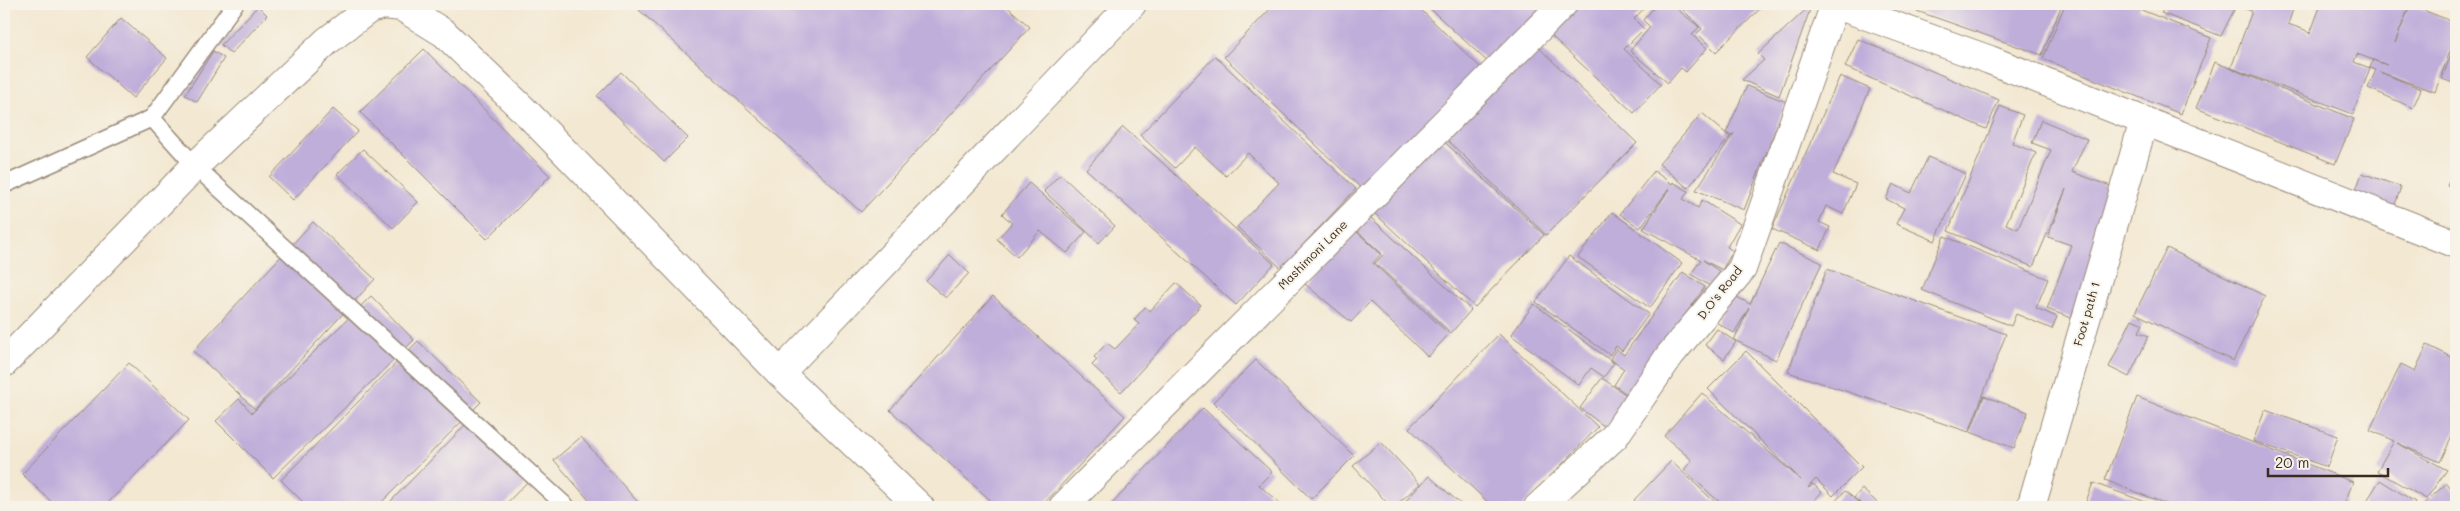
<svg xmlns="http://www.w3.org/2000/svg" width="2460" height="511" font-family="Mali,sans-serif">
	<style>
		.building { fill: #bfadda }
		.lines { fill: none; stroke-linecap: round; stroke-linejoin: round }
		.lane-casing { stroke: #978978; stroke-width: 19 }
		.street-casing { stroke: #978978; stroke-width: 30 }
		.lane { stroke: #fff; stroke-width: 16 }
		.street { stroke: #fff; stroke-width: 28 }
		.labels { text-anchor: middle; stroke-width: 4; stroke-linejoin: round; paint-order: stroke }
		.street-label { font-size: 12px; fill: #3b2a1e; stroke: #f7f3e8 }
	</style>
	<rect width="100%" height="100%" fill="#f7f3e8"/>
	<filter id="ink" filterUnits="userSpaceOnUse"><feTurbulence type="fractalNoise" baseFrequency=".02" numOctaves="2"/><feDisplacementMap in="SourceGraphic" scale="10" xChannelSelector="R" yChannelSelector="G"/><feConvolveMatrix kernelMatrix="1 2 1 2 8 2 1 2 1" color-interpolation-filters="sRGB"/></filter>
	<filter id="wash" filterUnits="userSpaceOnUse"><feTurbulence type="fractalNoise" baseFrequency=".0096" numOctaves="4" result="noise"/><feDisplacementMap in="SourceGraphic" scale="20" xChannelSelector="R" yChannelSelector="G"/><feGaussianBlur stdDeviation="1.12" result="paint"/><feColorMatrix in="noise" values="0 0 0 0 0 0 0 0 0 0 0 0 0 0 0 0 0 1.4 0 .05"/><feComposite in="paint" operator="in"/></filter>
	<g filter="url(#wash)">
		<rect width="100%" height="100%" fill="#f3e8d2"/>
		<g id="blocks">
			<g class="building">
				<path d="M644,4H1004L1030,27L861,212L638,9Z"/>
				<path d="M1275,4H1415L1481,68L1363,190L1224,57Z"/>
				<path d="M1425,4H1553L1490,64Z"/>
				<path d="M1571,4H1648L1634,19L1644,29L1624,49L1661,84L1634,113L1546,31Z"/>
				<path d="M1657,4H1671L1699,27L1692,35L1707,48L1686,72L1681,68L1668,83L1630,51L1650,27L1643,20Z"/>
				<path d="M1677,4H1765L1716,52L1697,33L1702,29Z"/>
				<path d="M1812,4L1779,96L1742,80L1764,60L1758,54Z"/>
				<path d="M1911,4H2062L2042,55L1914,10Z"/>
				<path d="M2065,4H2141L2139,9L2211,38L2181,114L2043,59Z"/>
				<path d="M2169,4H2237L2221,36L2161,13Z"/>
				<path d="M2244,4H2295L2288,24L2305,30L2310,34L2320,7L2311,4H2410L2395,43L2410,5L2456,23V35L2435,92L2380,72L2421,89L2413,108L2368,88L2376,70L2370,68L2373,60L2387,65L2357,54L2354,62L2370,68L2353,114L2231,68L2252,11L2242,8Z"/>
				<path d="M258,6L267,15L231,54L221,45Z"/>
				<path d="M121,18L167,58L133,98L87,57Z"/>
				<path d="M1858,39L1999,100L1986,129L1845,67Z"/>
				<path d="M2456,41V84L2442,79Z"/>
				<path d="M1534,43L1637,143L1546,235L1443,136Z"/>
				<path d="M424,49L550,176L487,239L360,112Z"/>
				<path d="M213,51L224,58L197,102L185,95Z"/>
				<path d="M1215,56L1356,189L1281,268L1237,227L1279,183L1248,153L1226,176L1195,147L1175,168L1140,135Z"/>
				<path d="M2215,62L2354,119L2335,164L2196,108Z"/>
				<path d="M621,72L688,138L664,162L597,96Z"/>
				<path d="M1840,76L1870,89L1833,174L1856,184L1843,214L1826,206L1819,222L1830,227L1820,250L1772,229Z"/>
				<path d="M1747,86L1786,102L1744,210L1696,190L1734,133L1731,136L1726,133Z"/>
				<path d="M2000,106L2023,115L2012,143L2036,153L2006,224L2018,229L2051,150L2032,143L2041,120L2087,139L2072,172L2122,190L2074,319L2047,309L2071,245L2048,237L2066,189L2033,267L1948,231Z"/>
				<path d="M333,109L358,131L293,200L269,177Z"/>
				<path d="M1702,113L1730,137L1688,188L1659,164Z"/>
				<path d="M1123,127L1274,264L1236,305L1086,169Z"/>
				<path d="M1437,135L1544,235L1475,307L1369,208Z"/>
				<path d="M363,149L418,202L393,228L337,174Z"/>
				<path d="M1928,157L1966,174L1935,241L1896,224L1904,208L1886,199L1893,184L1911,193Z"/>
				<path d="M2456,166V190L2447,186Z"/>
				<path d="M1654,171L1672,184L1673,182L1688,191L1683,199L1698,208L1702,200L1740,224L1727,247L1733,251L1722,270L1703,260L1720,272L1710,286L1691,274L1701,260L1643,229L1669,189L1640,228L1620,214Z"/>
				<path d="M2362,173L2401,187L2392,213L2353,199Z"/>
				<path d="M1060,174L1115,226L1099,243L1044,191Z"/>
				<path d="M1029,183L1086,232L1067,253L1040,231L1017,257L997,239L1012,223L1002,214Z"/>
				<path d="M1612,212L1682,263L1650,308L1578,257Z"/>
				<path d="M1369,216L1471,310L1451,333L1375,263L1383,255L1356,230Z"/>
				<path d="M313,222L375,279L255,409L193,351Z"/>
				<path d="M1354,229L1381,254L1373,263L1449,334L1428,357L1370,302L1351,322L1305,284Z"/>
				<path d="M1944,236L2048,279L2036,308L2057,317L2052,329L2016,314L2011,326L1922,290Z"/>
				<path d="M1779,243L1822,263L1776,360L1734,340L1749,308L1734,333L1716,322L1731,294L1750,304Z"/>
				<path d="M2167,248L2265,296L2233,361L2135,313Z"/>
				<path d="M950,255L969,273L946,298L926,281Z"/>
				<path d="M1569,256L1649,314L1622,351L1616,346L1610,355L1536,302Z"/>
				<path d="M1827,269L2006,334L1969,432L1788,372Z"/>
				<path d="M1683,272L1705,287L1628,395L1614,385L1624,369L1610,359L1616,349L1624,355Z"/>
				<path d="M1176,283L1201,305L1121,392L1092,365L1097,360L1094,357L1107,343L1115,349L1139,324L1134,320L1145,307L1150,311Z"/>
				<path d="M371,296L414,340L273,478L216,421L239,399L252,413Z"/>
				<path d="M993,296L1125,416L1041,507H998L890,410Z"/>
				<path d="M1534,304L1614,363L1604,377L1591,368L1579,385L1511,335Z"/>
				<path d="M2132,319L2143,324L2139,332L2149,336L2129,377L2109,367Z"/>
				<path d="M1717,329L1736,342L1724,359L1705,345Z"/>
				<path d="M1499,334L1598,427L1521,507H1493L1409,428Z"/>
				<path d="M418,341L481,402L377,507H308L281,480Z"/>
				<path d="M2427,345L2456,359V428L2440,462L2397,443L2447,470L2426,499L2377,471L2394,441L2370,430L2401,364L2415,371Z"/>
				<path d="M1746,351L1862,467L1833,496L1816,479L1808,487L1809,488L1813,484L1822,492L1808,507H1725L1684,470L1692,460L1664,436L1702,393L1801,480L1708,389Z"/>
				<path d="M1256,360L1354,456L1311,499L1213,402Z"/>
				<path d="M129,363L189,420L104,507H57L22,474Z"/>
				<path d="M1602,378L1633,400L1605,427L1580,408Z"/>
				<path d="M1984,396L2028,412L2014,448L1970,432Z"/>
				<path d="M2137,397L2353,482L2343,507H2174L2105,480Z"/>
				<path d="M1203,408L1272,472L1259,485L1284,507H1109Z"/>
				<path d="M2265,410L2338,436L2327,467L2253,441Z"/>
				<path d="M474,416L534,475L503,507H385Z"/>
				<path d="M581,437L642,507H595L554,460Z"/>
				<path d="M1381,442L1420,484L1394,507H1391L1353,466Z"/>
				<path d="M1671,461L1720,507H1641L1634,500Z"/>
				<path d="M1429,476L1464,507L1401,506Z"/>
				<path d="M2380,480L2415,502L2411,507H2363Z"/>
				<path d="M2093,483L2160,507H2084Z"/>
				<path d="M2447,483L2456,495V507H2420Z"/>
				<path d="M1862,489L1882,507H1865L1854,498Z"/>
				<path d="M1845,491L1864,507H1830Z"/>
				<path d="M1607,502L1612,507H1602Z"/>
			</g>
		</g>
	</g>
	<g filter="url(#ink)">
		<use href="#blocks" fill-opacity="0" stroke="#978978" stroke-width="1"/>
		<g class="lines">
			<g class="lane-casing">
				<g id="lane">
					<path d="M235,4L152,118L195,166L567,507"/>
					<path d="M4,185L152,118"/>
				</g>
			</g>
			<g class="street-casing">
				<g id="street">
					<path d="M1834,4L1990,60L2456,244"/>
					<path d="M4,363L195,166L327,41L369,9L384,5L402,7L444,33L528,114L780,373L920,507"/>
					<path d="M780,373L1132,4"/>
					<path d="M1063,507L1563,4"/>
					<path d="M1538,507L1614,437L1670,355L1742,269L1835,4"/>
					<path d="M2031,507L2144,121"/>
				</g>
			</g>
			<use href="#lane" class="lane"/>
			<use href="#street" class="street"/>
		</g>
	</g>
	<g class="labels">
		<g class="street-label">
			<text transform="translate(1313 255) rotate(-45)" y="4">Mashimoni Lane</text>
			<text transform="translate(1720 293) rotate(-52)" y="4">D.O's Road</text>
			<text transform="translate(2087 314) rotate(-74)" y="4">Foot path 1</text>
		</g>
	</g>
	<rect width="2460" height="511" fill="none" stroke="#f7f3e8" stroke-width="20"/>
	<path d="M2268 468v8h120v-8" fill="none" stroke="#3b2a1e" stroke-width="2.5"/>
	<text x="2275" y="468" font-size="15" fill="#3b2a1e" stroke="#f7f3e8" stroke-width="4" paint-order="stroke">20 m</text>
</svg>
